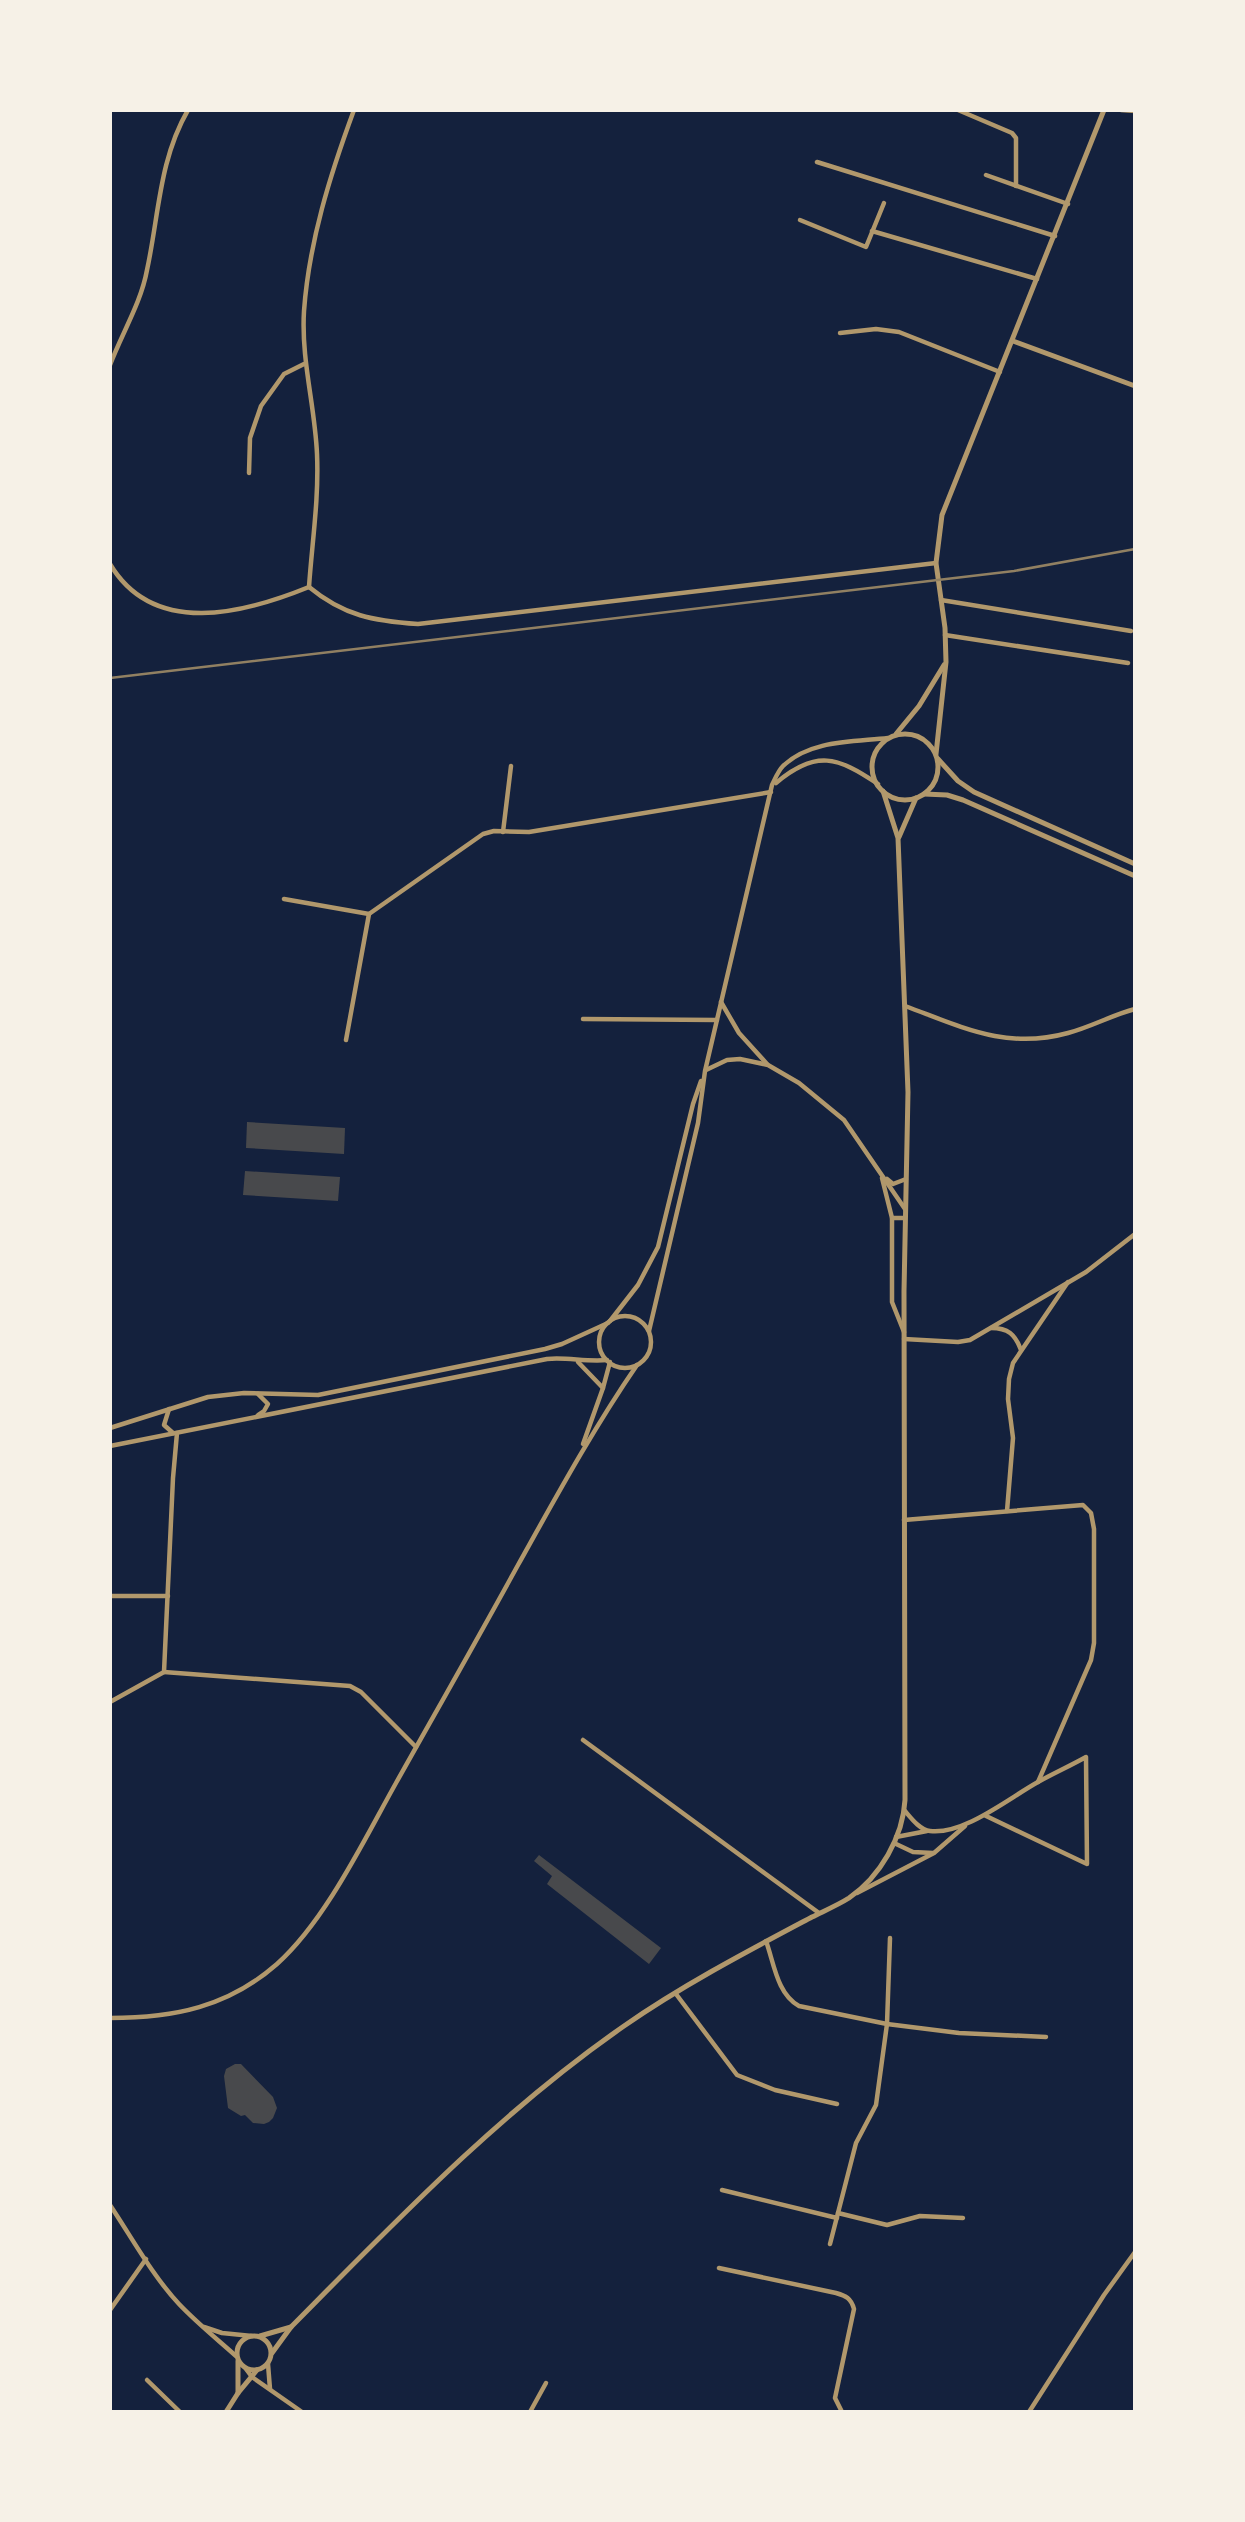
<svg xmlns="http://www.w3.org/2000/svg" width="1245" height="2522" font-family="Montserrat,sans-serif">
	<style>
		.building { fill: #48494c }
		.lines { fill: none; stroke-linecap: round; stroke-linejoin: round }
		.minor { stroke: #b1986c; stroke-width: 4.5 }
		.tertiary { stroke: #b1986c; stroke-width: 5 }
		.rail { stroke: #918062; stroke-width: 2.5 }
	</style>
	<rect width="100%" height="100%" fill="#14213d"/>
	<g class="building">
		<path d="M247,1122L345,1128L344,1154L246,1148Z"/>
		<path d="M245,1171L340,1177L338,1201L243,1195Z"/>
		<path d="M539,1855L661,1948L649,1964L547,1884L552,1876L534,1861Z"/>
		<path d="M235,2064H241L273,2097L277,2108L273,2118L269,2122L264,2124L253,2123L245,2115L241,2116L228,2108L224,2076L226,2069Z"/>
	</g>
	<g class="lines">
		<g class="minor">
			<path d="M958,110L1012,133L1016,138V186"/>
			<path d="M1121,110L1135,111"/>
			<path d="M817,162L1055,236"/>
			<path d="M986,175L1068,204"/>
			<path d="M800,220L866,247L884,203"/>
			<path d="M872,231L1037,279"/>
			<path d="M840,333L876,329L899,332L1000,372"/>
			<path d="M110,365C122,333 141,303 147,270C159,215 159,160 188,110"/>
			<path d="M249,473L250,438L261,406L284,374L304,364"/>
			<path d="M110,564C154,638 245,613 309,587"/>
			<path d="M309,587C344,616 374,621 418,624L936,563"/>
			<path d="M309,587C312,543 319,499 317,454C315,406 301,360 304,311C309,242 330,175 354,110"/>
			<path d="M941,600L1131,631"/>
			<path d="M945,635L1128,663"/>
			<path d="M776,783C816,749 838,757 878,784"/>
			<path d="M503,832L511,766"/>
			<path d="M284,899L369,914L483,834L494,831L529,832L771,792"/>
			<path d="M721,1002L739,1033L767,1064"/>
			<path d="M905,1006C962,1027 1006,1050 1068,1033C1091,1027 1112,1015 1135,1009"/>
			<path d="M583,1019L717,1020"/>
			<path d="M346,1040L369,914"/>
			<path d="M706,1070L727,1060L740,1059L768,1065L799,1083L844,1120L905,1209"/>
			<path d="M882,1178L892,1218V1302L904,1332"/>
			<path d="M887,1179L893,1184L906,1179"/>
			<path d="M892,1218H905"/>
			<circle cx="625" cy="1342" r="26"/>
			<path d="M610,1321L638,1285L658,1247L693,1104L701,1081"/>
			<path d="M991,1328C1008,1328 1015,1334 1021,1350"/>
			<path d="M649,1331L698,1123L705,1071L772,785C775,779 778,771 783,766C810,740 853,742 888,738"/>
			<path d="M904,1339L958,1342L970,1340L1086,1272L1135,1234"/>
			<path d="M578,1362L603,1388"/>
			<path d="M169,1409L164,1425L173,1433"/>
			<path d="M258,1415L264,1411L268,1404L258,1394"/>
			<path d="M110,1428L208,1397L244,1393L318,1395L545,1349L562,1344L608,1323"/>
			<path d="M583,1444L603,1388L610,1362"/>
			<path d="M110,1446L547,1359C567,1357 586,1362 607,1360"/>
			<path d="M1007,1511L1013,1438L1008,1399L1009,1379L1013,1363L1068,1282"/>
			<path d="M904,1520L1083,1505L1091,1513L1094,1529V1643L1091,1660L1038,1782"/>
			<path d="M110,1596H168"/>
			<path d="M164,1672L350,1686L361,1692L416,1747"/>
			<path d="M110,1702L164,1672L173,1478L177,1433"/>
			<path d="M583,1740L819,1913"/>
			<path d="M905,1811C911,1818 920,1830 930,1831C964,1835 1009,1798 1038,1782C1054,1773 1070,1766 1086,1757L1087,1864L984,1815"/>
			<path d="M896,1837L927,1831"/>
			<path d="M894,1843L913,1852L933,1853"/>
			<path d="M857,1893L934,1853L965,1826"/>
			<path d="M766,1941C774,1963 777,1994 799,2006L887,2024L959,2033L1046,2037"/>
			<path d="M676,1994L737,2075L775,2090L837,2104"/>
			<path d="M110,2018C174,2018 228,2007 277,1964C326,1920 364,1840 396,1783C437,1710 478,1638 518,1565C556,1497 593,1429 637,1365"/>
			<path d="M722,2190L837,2218"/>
			<path d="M110,2205C132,2238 152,2275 179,2304C197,2323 217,2339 236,2356"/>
			<path d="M838,2213L887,2225L920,2216L963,2218"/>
			<path d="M830,2244L856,2143L876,2105L887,2024L890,1938"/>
			<path d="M719,2268L836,2293C846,2296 851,2298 854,2309L835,2398L842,2412"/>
			<path d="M110,2310L146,2259"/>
			<path d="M204,2327L222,2333L252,2336"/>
			<path d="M268,2364L270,2389"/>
			<path d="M246,2369L252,2377L302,2412"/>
			<path d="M147,2380L180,2412"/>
			<path d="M530,2412L546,2383"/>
			<path d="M1029,2412L1104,2295L1135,2252"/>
		</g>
		<g class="tertiary">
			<path d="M1013,341L1135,386"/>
			<path d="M896,734L919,706L944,665"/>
			<circle cx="905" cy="767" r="33"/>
			<path d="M936,754L946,662L945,628L936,563L942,515L1104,110"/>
			<path d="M938,759L958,781L974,792L1135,864"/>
			<path d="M924,794L947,795L963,800L1135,876"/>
			<path d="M899,837L916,798"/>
			<circle cx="254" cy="2353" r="17"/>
			<path d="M260,2336L291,2327"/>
			<path d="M272,2353L291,2327C396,2221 500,2112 624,2026C683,1985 748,1951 812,1917C824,1911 838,1905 849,1898C880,1877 903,1837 905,1800L904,1291L908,1092L898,838L883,791"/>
			<path d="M238,2393V2361"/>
			<path d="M226,2412L238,2393L257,2370"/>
		</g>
		<path class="rail" d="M110,678L1014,571L1135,549"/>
	</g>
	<rect width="1245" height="2522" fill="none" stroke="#f6f1e7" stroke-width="224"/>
</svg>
